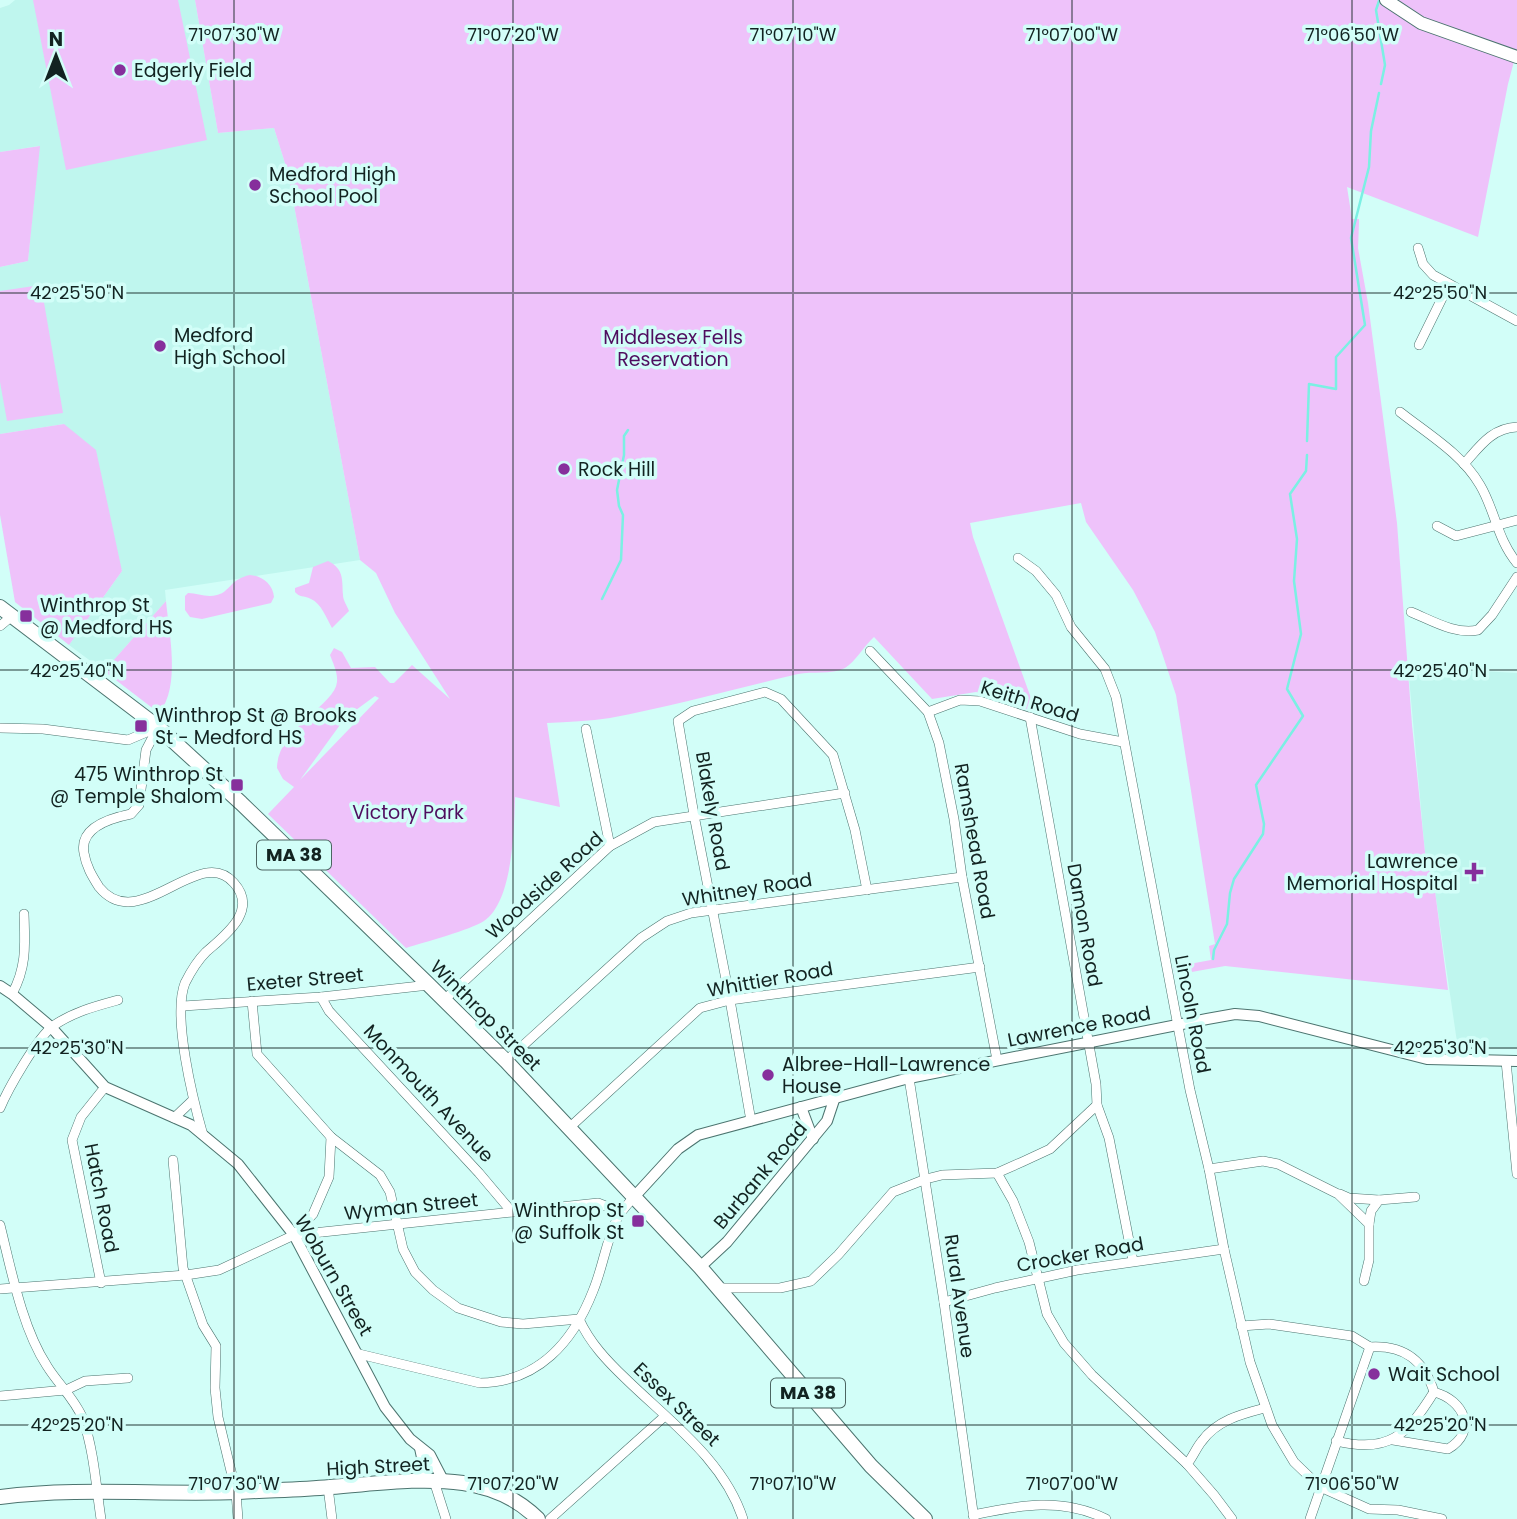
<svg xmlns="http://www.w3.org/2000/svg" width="1517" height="1519" font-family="Poppins,sans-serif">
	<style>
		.built { fill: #bff6ee }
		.green { fill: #eec2fa; fill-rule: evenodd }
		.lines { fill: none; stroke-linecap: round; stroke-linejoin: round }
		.stream { stroke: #7bf0e3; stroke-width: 2.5 }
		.minor-casing { stroke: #4c746f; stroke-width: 10 }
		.tertiary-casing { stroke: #4c746f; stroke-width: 12 }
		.secondary-casing { stroke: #4c746f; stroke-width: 14 }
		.primary-casing { stroke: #4c746f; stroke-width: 16 }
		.minor { stroke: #fff; stroke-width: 9 }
		.tertiary { stroke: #fff; stroke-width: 10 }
		.secondary { stroke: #fff; stroke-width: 12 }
		.primary { stroke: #fff; stroke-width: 14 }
		.ticks { fill: none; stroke: #122321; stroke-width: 2; stroke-opacity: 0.45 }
		.poi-dot { fill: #862f9c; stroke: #d2fef8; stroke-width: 2.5 }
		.labels { text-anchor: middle; stroke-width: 7; stroke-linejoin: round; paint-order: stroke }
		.shield { fill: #d2fef8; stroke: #4c6562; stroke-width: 2 }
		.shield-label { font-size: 18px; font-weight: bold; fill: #122321 }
		.poi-label { font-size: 19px; fill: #122321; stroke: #d2fef8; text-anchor: start }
		.park-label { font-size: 19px; fill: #4f0d5f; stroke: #d2fef8 }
		.street-label { font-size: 19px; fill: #122321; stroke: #d2fef8 }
		.ticks-label { font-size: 18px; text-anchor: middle; fill: #122321; stroke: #d2fef8; stroke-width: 7; stroke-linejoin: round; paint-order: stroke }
	</style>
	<rect width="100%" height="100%" fill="#d2fef8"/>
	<g class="built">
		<path d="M15,0H195L218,133L274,128L288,173L360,560L165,590L166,601L104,671L69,645L122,571L64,424L0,434V267L28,261L39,146L0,152V8L9,5Z"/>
		<path d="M1408,667L1517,673V1049H1458L1435,891L1425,852Z"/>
	</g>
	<g class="green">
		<path d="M33,0H178L207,140L66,170Z"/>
		<path d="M195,0H1517V50L1508,84L1478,237L1347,187L1352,219H1359V223L1358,248L1368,303L1397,523L1412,725L1425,852L1435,891L1448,990L1225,966L1175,975L1173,967L1211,960L1209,946L1215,944L1176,695L1155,632L1133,590L1086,522L1081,503L970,523L973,537L1036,712L976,692L932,699L874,637C864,646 855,662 845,668C831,675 812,671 798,674C735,689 673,706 610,718C590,721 568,722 547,723L560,807L515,797C514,830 513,901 484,921C470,930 425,942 406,948L268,814L294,787L283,779L277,768C277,729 335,705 337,682C338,673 333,663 330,655L334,648L342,652L351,668L375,667L390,683H394L412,665L450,699L395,613L376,573L360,560L288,173L274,128L218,133ZM375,696L379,698L300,780L345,718Z"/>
		<path d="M40,146L28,261L0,267V152Z"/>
		<path d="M41,285L63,413L7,421L0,382V291Z"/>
		<path d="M64,424L96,450L122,571L69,645L15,602L0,515V434Z"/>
		<path d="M328,561C344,569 342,579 343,595C343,600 347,606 349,611L332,628C327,619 321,603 311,599C303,595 300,598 295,592V588L309,583L313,567Z"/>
		<path d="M250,575C262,576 273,584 274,597L271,603L202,619L190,617L185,610V596L188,593C198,593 206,598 217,595C230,592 230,579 250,575Z"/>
		<path d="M166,601C169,633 181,687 159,713L104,671Z"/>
	</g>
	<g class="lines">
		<g class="stream">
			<path d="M1379,1L1376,10L1385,65L1381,84"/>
			<path d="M1307,441L1309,384L1336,389V357L1365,325L1351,238L1369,167L1371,131L1379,93"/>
			<path d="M602,599L621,560L623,515L619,506L617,490L624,455V436L628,430"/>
			<path d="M1213,959L1214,950L1227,924L1230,893L1234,879L1263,834L1264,824L1256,785L1303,716L1287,689L1301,634L1294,581L1297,539L1290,494L1306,471L1307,455"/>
		</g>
		<g class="minor-casing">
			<g id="minor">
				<path d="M1418,248L1423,264L1433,275L1517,321"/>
				<path d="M1419,345L1449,284"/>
				<path d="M1400,412C1428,434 1462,454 1480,485C1495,510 1497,539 1517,563"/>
				<path d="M1464,464C1480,446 1492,428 1517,427"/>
				<path d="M1437,526L1456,536L1517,520"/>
				<path d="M1018,558L1036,571L1056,595L1071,627L1105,669L1116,697L1190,1090L1209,1169L1224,1249L1250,1362L1272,1425L1294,1462L1320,1487L1369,1509L1398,1510L1442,1519"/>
				<path d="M1411,612C1431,620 1455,635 1478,630L1492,615L1517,577"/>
				<path d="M0,626L12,616"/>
				<path d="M870,651L928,712L939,743L954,819L962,877L997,1060"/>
				<path d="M928,712L960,700L980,701L1080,734L1123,742"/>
				<path d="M1030,717L1096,1084L1097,1105L1109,1138L1133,1261"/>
				<path d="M158,727L146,750L139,805L131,814C111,818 79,827 84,853C86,866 92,876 99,887C139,937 199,842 234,883C259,911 224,936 206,952C198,960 190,973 185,983C172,1016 193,1100 203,1135"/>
				<path d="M0,728L43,729L128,740L156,728"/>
				<path d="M586,729L610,846"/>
				<path d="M12,994C27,967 25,944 24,914"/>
				<path d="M321,997L329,1011L479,1173L512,1212"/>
				<path d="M444,1000L610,846L654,822L845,793"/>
				<path d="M252,1001L257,1054L331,1137L380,1175L390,1192L403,1249L415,1272L433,1290L458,1308L501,1322L523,1324L579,1319C590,1343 607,1361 626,1379C669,1421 724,1460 743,1519"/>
				<path d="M183,1006L321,997L429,985"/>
				<path d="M506,1061L641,938L667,921L691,913L962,877"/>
				<path d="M1506,1061L1517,1174"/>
				<path d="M909,1078L944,1302L974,1519"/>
				<path d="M0,1108C8,1089 37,1038 53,1026C73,1012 96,1006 118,1000"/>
				<path d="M174,1118L193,1100"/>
				<path d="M751,1121L730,1000L694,815L678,721L693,711L765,692L781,699L833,755L855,830L867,890"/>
				<path d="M569,1128L700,1008L730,1000L980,967"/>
				<path d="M173,1160L183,1268L203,1325L216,1346L215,1388L218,1417L236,1492L238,1519"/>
				<path d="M1209,1169L1263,1161L1278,1164L1338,1194L1369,1224V1260L1364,1281"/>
				<path d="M997,1173L1013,1201L1029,1242L1047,1314L1064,1343L1092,1375L1187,1464"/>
				<path d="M1340,1194L1349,1198L1379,1200"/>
				<path d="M1369,1224L1371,1211L1379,1200L1415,1197"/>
				<path d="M0,1225C11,1269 22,1328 47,1366C58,1384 75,1399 83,1419C94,1451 96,1486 101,1519"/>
				<path d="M294,1235L313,1214L329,1177L331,1137"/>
				<path d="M101,1283L72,1140L81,1117L105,1087"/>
				<path d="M716,1288H780L811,1281L838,1255L893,1192L926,1179L942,1175L997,1173L1022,1162L1050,1149L1097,1105"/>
				<path d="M0,1289L186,1275L219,1270L294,1235L598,1203L608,1207L618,1217"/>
				<path d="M944,1302L995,1288L1077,1270L1224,1249"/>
				<path d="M1241,1326L1269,1324L1352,1336L1370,1347"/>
				<path d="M1370,1347C1404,1345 1424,1360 1434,1392C1464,1400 1478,1431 1448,1449L1393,1440"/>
				<path d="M359,1354L480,1383C538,1382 573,1342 593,1291C603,1267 606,1241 617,1219C621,1211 628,1204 634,1197"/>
				<path d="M0,1396L66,1390L85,1381L128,1378"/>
				<path d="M1336,1441C1389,1454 1407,1435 1434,1392"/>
				<path d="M434,1481L446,1519"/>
				<path d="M328,1487L332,1519"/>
				<path d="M973,1515C1020,1505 1062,1497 1106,1519"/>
				<path d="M550,1519L665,1416"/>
				<path d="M1232,1519L1214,1495L1187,1464C1193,1457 1196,1448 1202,1441C1217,1420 1242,1414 1265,1408"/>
				<path d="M1310,1519L1370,1347"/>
			</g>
		</g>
		<g class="tertiary-casing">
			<g id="tertiary">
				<path d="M0,986L12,994L51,1027L105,1087L191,1125L238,1164L294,1235L385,1407L410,1439L430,1455L444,1482"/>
				<path d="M801,1107L813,1139"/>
				<path d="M634,1197L678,1149L698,1135L909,1078L1207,1019L1235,1014L1259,1016L1427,1059L1517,1061"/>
				<path d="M700,1267L727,1242L827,1121L835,1097"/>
				<path d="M420,1448L427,1481"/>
			</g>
		</g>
		<g class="secondary-casing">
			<path id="secondary" d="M1386,0L1421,23L1517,57"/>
		</g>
		<g class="primary-casing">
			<g id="primary">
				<path d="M0,607L158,727L241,803L429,985L506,1061L700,1267L871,1466L925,1519"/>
				<path d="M0,1497C79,1487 160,1495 239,1492C269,1490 300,1490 330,1487C374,1484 418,1477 463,1483C491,1487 518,1499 538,1519"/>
			</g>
		</g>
		<use href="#minor" class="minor"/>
		<use href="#tertiary" class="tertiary"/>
		<use href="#secondary" class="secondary"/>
		<use href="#primary" class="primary"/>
	</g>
	<path class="ticks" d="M234,0V1519M513,0V1519M793,0V1519M1072,0V1519M1352,0V1519M0,293H1517M0,670H1517M0,1048H1517M0,1425H1517"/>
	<g class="poi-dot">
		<circle cx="120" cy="70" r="7"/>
		<circle cx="255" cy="185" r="7"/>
		<circle cx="160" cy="346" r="7"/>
		<circle cx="564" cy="469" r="7"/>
		<rect x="19" y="609" width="14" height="14" rx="3.5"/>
		<rect x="134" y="719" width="14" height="14" rx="3.5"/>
		<rect x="230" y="778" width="14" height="14" rx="3.5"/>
		<path d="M1470.5 861.5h7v7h7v7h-7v7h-7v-7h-7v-7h7z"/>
		<circle cx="768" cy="1075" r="7"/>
		<rect x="631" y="1214" width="14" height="14" rx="3.5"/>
		<circle cx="1374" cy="1374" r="7"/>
	</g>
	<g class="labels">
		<g class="shield">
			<rect x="257" y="840.5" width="74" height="29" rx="5"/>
			<rect x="771" y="1378.5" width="74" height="29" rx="5"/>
		</g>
		<g class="shield-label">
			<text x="294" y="861">MA 38</text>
			<text x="808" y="1399">MA 38</text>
		</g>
		<g class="poi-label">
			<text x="134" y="77">Edgerly Field</text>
			<text x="269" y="181">Medford High<tspan x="269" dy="22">School Pool</tspan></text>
			<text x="174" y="342">Medford<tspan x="174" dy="22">High School</tspan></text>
			<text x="578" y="476">Rock Hill</text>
			<text x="40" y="612">Winthrop St<tspan x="40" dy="22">@ Medford HS</tspan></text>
			<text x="155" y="722">Winthrop St @ Brooks<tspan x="155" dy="22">St - Medford HS</tspan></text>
			<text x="223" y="781" text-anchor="end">475 Winthrop St<tspan x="223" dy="22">@ Temple Shalom</tspan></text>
			<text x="1458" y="868" text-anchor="end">Lawrence<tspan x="1458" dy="22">Memorial Hospital</tspan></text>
			<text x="782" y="1071">Albree-Hall-Lawrence<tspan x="782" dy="22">House</tspan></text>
			<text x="624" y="1217" text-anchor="end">Winthrop St<tspan x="624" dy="22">@ Suffolk St</tspan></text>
			<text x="1388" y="1381">Wait School</text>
		</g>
		<g class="park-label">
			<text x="673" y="344">Middlesex Fells<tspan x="673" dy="22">Reservation</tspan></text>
			<text x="408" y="819">Victory Park</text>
		</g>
		<g class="street-label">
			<text transform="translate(1030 701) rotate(17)" y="7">Keith Road</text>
			<text transform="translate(713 811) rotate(80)" y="7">Blakely Road</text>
			<text transform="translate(975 841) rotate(80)" y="7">Ramshead Road</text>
			<text transform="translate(544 885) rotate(-42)" y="7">Woodside Road</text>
			<text transform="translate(747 889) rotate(-9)" y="7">Whitney Road</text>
			<text transform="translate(1085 925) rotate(80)" y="7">Damon Road</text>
			<text transform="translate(305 979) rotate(-5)" y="7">Exeter Street</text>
			<text transform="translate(770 979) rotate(-10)" y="7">Whittier Road</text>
			<text transform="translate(1193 1014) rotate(79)" y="7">Lincoln Road</text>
			<text transform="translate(486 1015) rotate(45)" y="7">Winthrop Street</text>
			<text transform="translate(1079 1026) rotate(-11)" y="7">Lawrence Road</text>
			<text transform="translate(429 1093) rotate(47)" y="7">Monmouth Avenue</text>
			<text transform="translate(760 1175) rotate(-50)" y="7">Burbank Road</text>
			<text transform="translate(102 1198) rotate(79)" y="7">Hatch Road</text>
			<text transform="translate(411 1206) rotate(-6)" y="7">Wyman Street</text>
			<text transform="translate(1080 1254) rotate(-10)" y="7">Crocker Road</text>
			<text transform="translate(334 1275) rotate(60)" y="7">Woburn Street</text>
			<text transform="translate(960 1296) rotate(82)" y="7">Rural Avenue</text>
			<text transform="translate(677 1404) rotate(44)" y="7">Essex Street</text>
			<text transform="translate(378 1466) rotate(-3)" y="7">High Street</text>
		</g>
	</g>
	<g class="ticks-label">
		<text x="234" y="41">71°07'30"W</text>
		<text x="513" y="41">71°07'20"W</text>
		<text x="793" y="41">71°07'10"W</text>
		<text x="1072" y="41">71°07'00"W</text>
		<text x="1352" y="41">71°06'50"W</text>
		<text x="77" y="299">42°25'50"N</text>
		<text x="1440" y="299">42°25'50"N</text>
		<text x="77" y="677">42°25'40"N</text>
		<text x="1440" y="677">42°25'40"N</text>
		<text x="77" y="1054">42°25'30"N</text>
		<text x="1440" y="1054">42°25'30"N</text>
		<text x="77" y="1431">42°25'20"N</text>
		<text x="1440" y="1431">42°25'20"N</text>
		<text x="234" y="1490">71°07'30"W</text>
		<text x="513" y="1490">71°07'20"W</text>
		<text x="793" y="1490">71°07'10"W</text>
		<text x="1072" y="1490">71°07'00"W</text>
		<text x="1352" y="1490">71°06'50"W</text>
	</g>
	<g transform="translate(56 56)" stroke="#d2fef8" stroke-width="5" paint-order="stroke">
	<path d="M0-5L12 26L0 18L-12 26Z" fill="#122321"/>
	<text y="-10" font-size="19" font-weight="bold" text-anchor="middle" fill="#122321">N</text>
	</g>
</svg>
